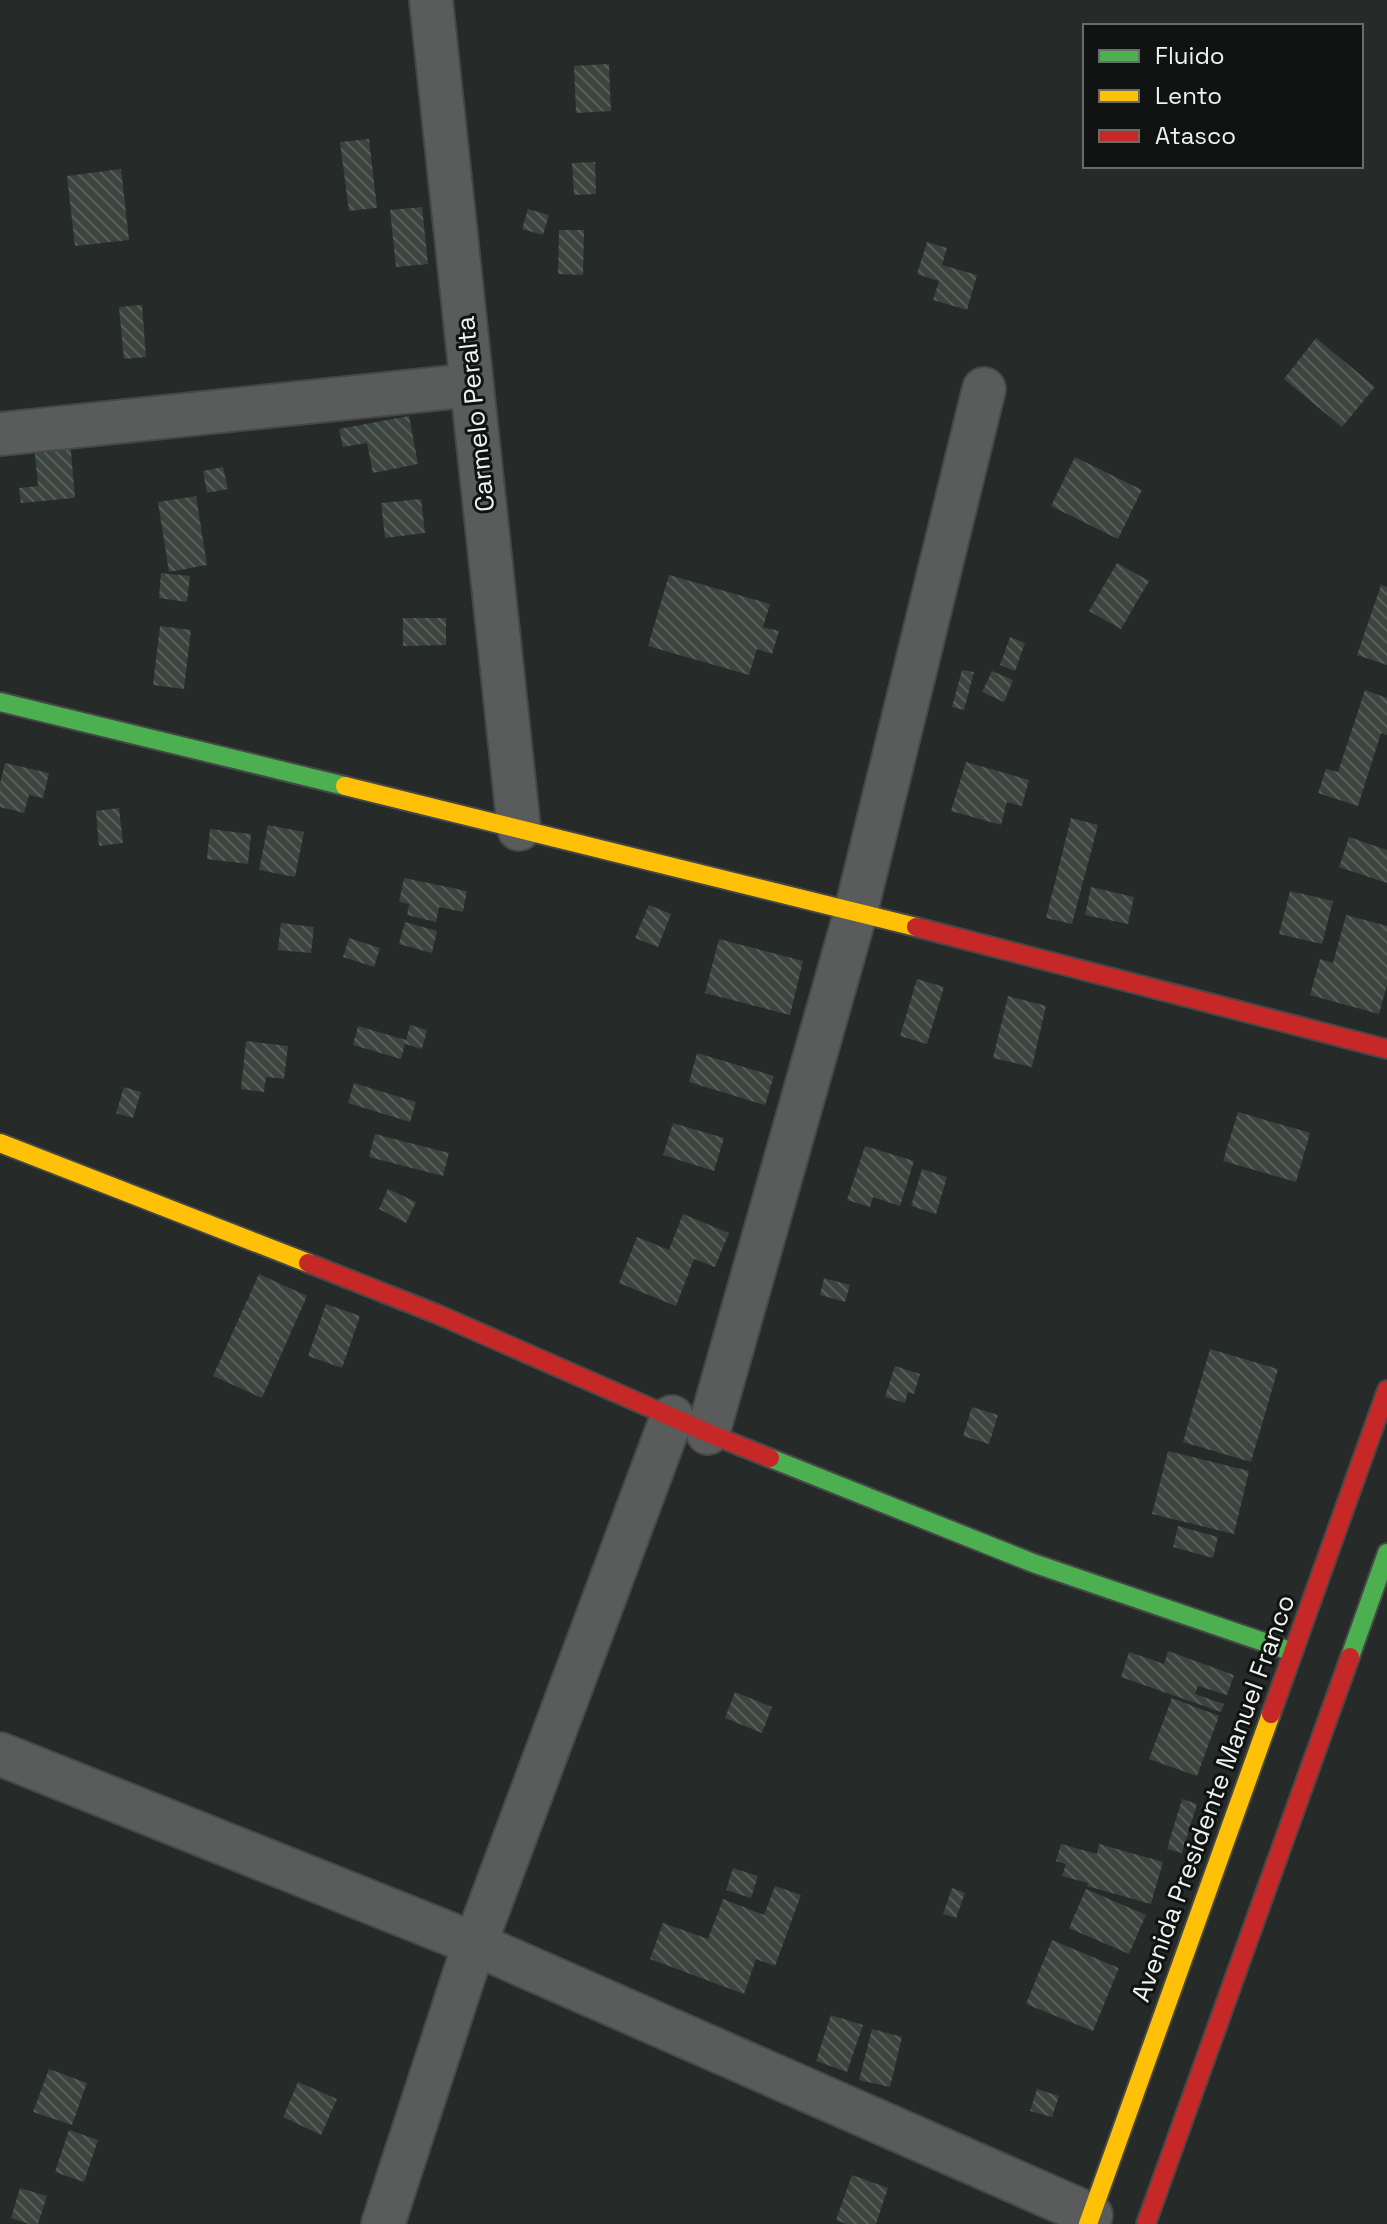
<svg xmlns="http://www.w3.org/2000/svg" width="1387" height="2224" font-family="'Space Grotesk',sans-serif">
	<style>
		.building { fill: url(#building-back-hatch) }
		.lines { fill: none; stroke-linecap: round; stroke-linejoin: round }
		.street-casing { stroke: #454846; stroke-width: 46 }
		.fast-casing { stroke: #454846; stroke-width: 22 }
		.slow-casing { stroke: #454846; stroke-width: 22 }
		.jam-casing { stroke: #454846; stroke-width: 22 }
		.street { stroke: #595c5a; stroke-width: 42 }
		.fast { stroke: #4caf50; stroke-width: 18 }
		.slow { stroke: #ffc107; stroke-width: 18 }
		.jam { stroke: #c62828; stroke-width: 18 }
		.labels { text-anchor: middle; stroke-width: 6; stroke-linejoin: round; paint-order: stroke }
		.street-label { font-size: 26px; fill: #eff3f0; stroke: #101311 }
	</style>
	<defs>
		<pattern id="building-back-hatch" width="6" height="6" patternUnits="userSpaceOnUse" patternTransform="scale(2)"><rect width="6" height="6" fill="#3b443e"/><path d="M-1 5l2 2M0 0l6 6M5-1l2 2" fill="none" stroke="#585f5a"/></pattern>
	</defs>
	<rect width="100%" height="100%" fill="#262a28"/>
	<g class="building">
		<path d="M609,64L611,111L576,113L574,66Z"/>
		<path d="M369,139L377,208L349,211L340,142Z"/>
		<path d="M595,162L596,194L574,195L572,163Z"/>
		<path d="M121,169L129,240L75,246L67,176Z"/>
		<path d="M422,207L428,264L396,267L390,210Z"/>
		<path d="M528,209L549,215L543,235L522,229Z"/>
		<path d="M559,230H584L583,275L558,274Z"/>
		<path d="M927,242L947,248L942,265L977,275L967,310L933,300L939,281L917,274Z"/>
		<path d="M142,305L146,357L124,359L119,307Z"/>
		<path d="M1316,338L1375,387L1342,427L1284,379Z"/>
		<path d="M409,416L418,464L373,473L367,443L343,447L339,429Z"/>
		<path d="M70,440L75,498L21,503L19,488L38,486L34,444Z"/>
		<path d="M1075,457L1142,490L1118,539L1051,506Z"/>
		<path d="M223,467L228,489L207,493L203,471Z"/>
		<path d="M196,496L207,565L169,572L158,502Z"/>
		<path d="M421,499L425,533L385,538L381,503Z"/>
		<path d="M1117,563L1149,581L1121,629L1089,611Z"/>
		<path d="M161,573L190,576L187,602L159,598Z"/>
		<path d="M669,575L770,604L763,627L779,631L772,654L757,649L749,675L648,646Z"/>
		<path d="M1381,585L1387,587V665L1357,655Z"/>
		<path d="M403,618H446V645L403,646Z"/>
		<path d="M160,626L191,630L184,689L153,685Z"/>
		<path d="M1010,637L1025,643L1015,671L1000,665Z"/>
		<path d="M962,670L974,672L964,710L952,707Z"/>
		<path d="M992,671L1013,680L1004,702L982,692Z"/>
		<path d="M1365,690L1387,698V735L1381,733L1358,806L1318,793L1326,769L1338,772Z"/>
		<path d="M966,762L1029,780L1022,806L1007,802L1001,825L951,811Z"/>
		<path d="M5,763L49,773L43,798L29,795L24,813L0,807V784Z"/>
		<path d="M119,808L123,843L99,846L96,811Z"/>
		<path d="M1071,818L1098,825L1072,924L1046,918Z"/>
		<path d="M268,825L304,832L295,877L259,870Z"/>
		<path d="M210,829L251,834L248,864L207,859Z"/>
		<path d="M1349,837L1387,850V883L1339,867Z"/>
		<path d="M404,878L467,891L463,912L439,907L436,922L407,915L409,904L399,902Z"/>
		<path d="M1091,887L1134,897L1128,924L1085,915Z"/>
		<path d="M1290,891L1333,901L1322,944L1279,934Z"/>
		<path d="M649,905L671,914L658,947L635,938Z"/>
		<path d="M1346,915L1387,926V985L1379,1014L1310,995L1320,959L1333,963Z"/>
		<path d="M405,922L437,931L432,953L399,944Z"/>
		<path d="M281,923L314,927L311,953L278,950Z"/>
		<path d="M349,938L380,948L374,967L343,957Z"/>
		<path d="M719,939L803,961L790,1015L705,993Z"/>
		<path d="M917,979L944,987L927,1044L900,1036Z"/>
		<path d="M1008,996L1046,1006L1032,1067L993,1058Z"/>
		<path d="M410,1025L427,1030L422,1049L405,1044L401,1059L353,1045L358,1026L406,1040Z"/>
		<path d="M246,1041L288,1046L284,1079L266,1077L264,1092L241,1089Z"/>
		<path d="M697,1053L774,1076L765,1105L689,1082Z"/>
		<path d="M354,1083L416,1102L410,1122L348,1103Z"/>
		<path d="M124,1087L141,1092L133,1118L116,1113Z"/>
		<path d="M1238,1112L1310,1133L1296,1182L1223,1161Z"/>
		<path d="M673,1123L724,1138L714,1171L663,1155Z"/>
		<path d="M375,1134L449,1153L443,1176L369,1157Z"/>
		<path d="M865,1146L914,1161L900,1206L873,1197L870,1207L847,1200Z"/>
		<path d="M922,1169L947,1177L936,1214L911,1206Z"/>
		<path d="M388,1189L416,1202L406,1223L379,1209Z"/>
		<path d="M683,1214L729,1233L715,1267L694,1259L676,1306L619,1283L637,1237L669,1250Z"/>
		<path d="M259,1274L307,1296L262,1398L213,1376Z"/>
		<path d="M824,1278L850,1285L845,1302L820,1295Z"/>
		<path d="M326,1304L360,1316L342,1368L308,1356Z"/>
		<path d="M1210,1349L1278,1369L1251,1462L1183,1442Z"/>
		<path d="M895,1366L920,1374L914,1394L908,1392L905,1403L885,1397Z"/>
		<path d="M972,1407L998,1415L989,1444L963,1436Z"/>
		<path d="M1168,1451L1249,1471L1234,1534L1152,1514Z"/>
		<path d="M1178,1526L1218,1537L1213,1558L1173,1547Z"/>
		<path d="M1168,1651L1234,1675L1227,1695L1198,1686L1195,1694L1224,1704L1221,1712L1121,1677L1129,1652L1164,1664Z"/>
		<path d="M735,1692L772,1707L762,1733L725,1718Z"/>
		<path d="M1172,1698L1219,1716L1197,1776L1149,1759Z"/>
		<path d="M1182,1799L1197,1804L1182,1853L1167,1849Z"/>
		<path d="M1061,1844L1097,1854L1099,1844L1163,1862L1151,1904L1087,1886L1088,1883L1062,1876L1066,1864L1056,1861Z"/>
		<path d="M733,1868L758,1876L751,1898L726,1890Z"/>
		<path d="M775,1886L801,1895L775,1966L756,1959L744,1994L650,1959L663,1923L708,1939L723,1899L764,1915Z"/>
		<path d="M952,1888L965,1893L956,1918L943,1914Z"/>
		<path d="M1086,1889L1146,1915L1129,1954L1069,1928Z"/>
		<path d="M1052,1940L1119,1968L1093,2031L1026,2004Z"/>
		<path d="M831,2015L863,2025L847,2072L816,2061Z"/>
		<path d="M872,2029L902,2037L890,2087L859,2080Z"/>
		<path d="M49,2069L87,2083L72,2125L33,2112Z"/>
		<path d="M298,2082L337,2099L321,2135L283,2117Z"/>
		<path d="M1037,2089L1059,2096L1052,2117L1030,2111Z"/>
		<path d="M69,2130L98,2140L84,2182L55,2172Z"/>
		<path d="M852,2175L888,2188L876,2224H846L836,2220Z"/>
		<path d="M20,2188L47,2196L38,2224H29L11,2218Z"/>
	</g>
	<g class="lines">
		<g class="street-casing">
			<g id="street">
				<path d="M431,0L519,829"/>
				<path d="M0,434L472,385"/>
				<path d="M708,1433L856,911L984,389"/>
				<path d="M0,1754L475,1944L1091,2215"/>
				<path d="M383,2224L468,1963L672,1417"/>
			</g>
		</g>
		<g class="fast-casing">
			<g id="fast">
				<path d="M0,702L345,786"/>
				<path d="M770,1458L1033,1563L1293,1652"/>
				<path d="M1350,1657L1387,1553"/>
			</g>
		</g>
		<g class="slow-casing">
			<g id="slow">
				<path d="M345,786L916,927"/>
				<path d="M0,1143L308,1263"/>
				<path d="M1088,2224L1271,1714"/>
			</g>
		</g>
		<g class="jam-casing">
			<g id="jam">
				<path d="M916,927L1387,1049"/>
				<path d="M308,1263L437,1314L708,1433L770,1458"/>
				<path d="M1271,1714L1387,1390"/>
				<path d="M1146,2224L1350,1657"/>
			</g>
		</g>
		<use href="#street" class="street"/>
		<use href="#fast" class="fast"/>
		<use href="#slow" class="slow"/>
		<use href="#jam" class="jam"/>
	</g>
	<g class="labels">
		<g class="street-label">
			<text transform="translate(475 414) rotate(-96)" y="9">Carmelo Peralta</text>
			<text transform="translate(1213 1798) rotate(-70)" y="9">Avenida Presidente Manuel Franco</text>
		</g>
	</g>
	<rect x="1083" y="24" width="280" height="144" fill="#101311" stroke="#696d6a" stroke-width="2"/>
	<rect x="1099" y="50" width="40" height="12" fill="#4caf50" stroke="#696d6a" stroke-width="2"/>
	<text x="1155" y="64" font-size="24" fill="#eff3f0">Fluido</text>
	<rect x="1099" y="90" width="40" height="12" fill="#ffc107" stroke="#696d6a" stroke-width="2"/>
	<text x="1155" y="104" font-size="24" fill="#eff3f0">Lento</text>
	<rect x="1099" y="130" width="40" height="12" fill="#c62828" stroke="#696d6a" stroke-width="2"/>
	<text x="1155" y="144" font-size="24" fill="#eff3f0">Atasco</text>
</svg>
